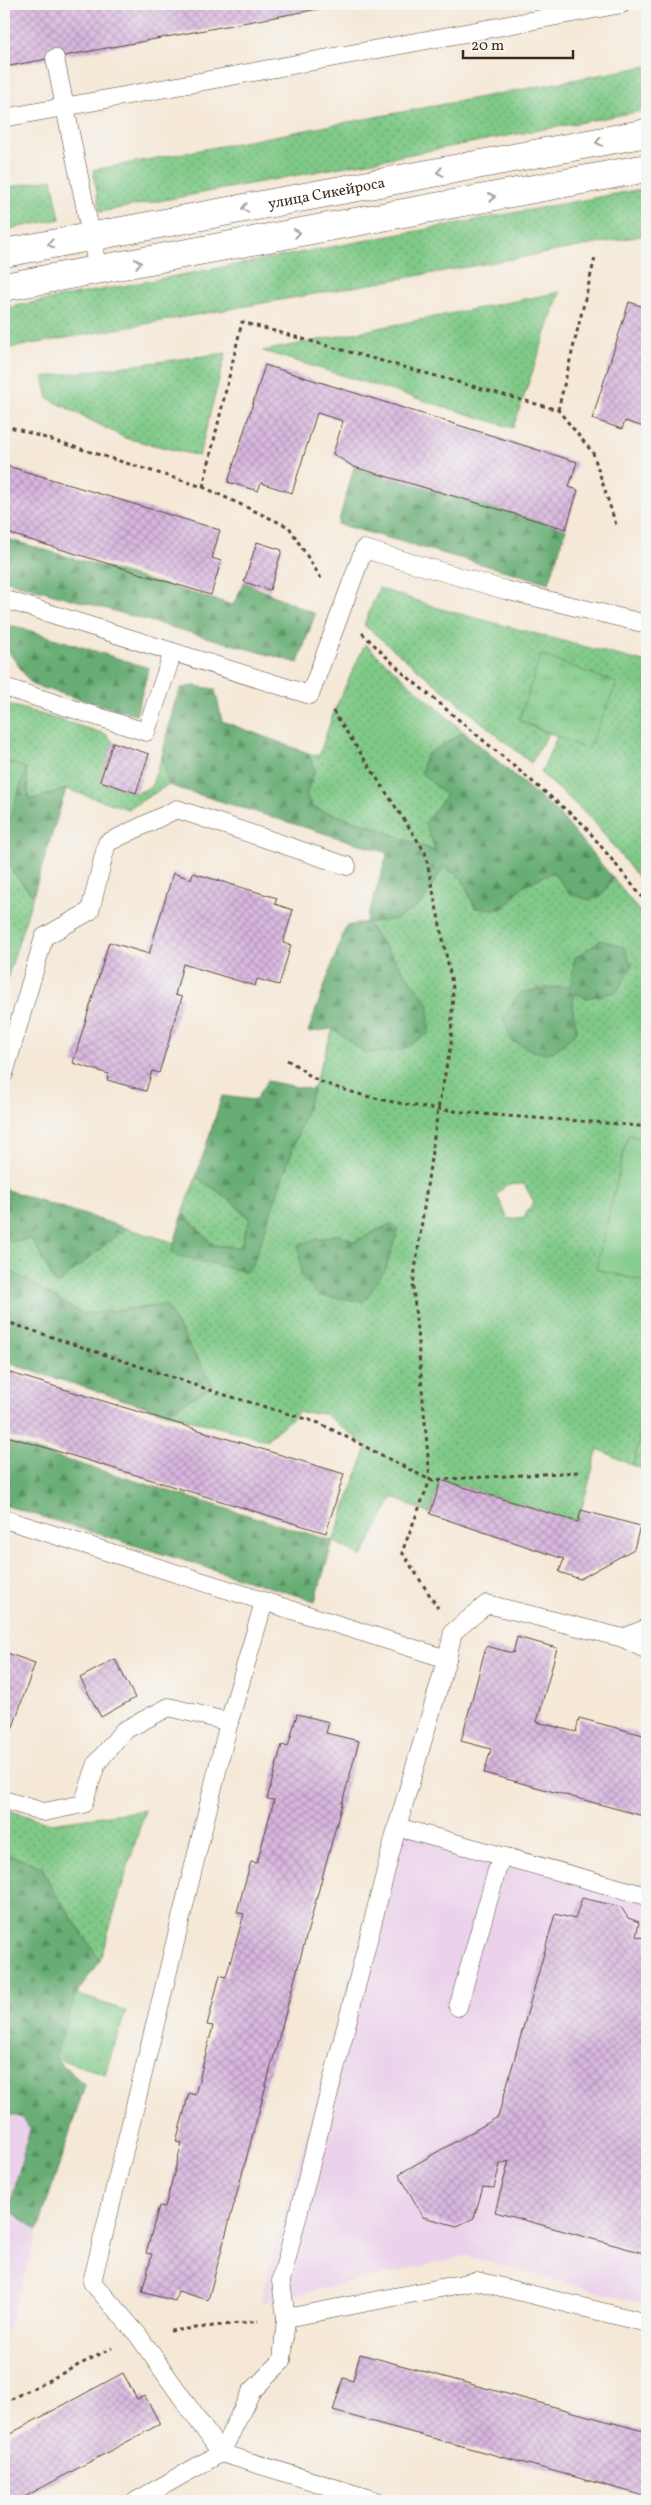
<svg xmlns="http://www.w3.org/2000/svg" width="651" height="2505" font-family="Vollkorn,serif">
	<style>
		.built { fill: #ebd1eb }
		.grass { fill: url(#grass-dots); stroke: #5d7a52; fill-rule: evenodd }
		.forest { fill: url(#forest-firs); stroke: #516c49 }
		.park { fill: url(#park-tufts); stroke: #5d7a52 }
		.pitch { fill: #7fc987; stroke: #5d7a52 }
		.building { fill: url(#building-cross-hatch) }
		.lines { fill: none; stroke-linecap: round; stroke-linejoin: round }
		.lane-casing { stroke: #57463a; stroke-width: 19 }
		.secondary-casing { stroke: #57463a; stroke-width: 29 }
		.path { stroke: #57463a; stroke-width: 3; stroke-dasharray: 4 4; stroke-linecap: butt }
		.lane { stroke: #fff; stroke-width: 18 }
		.secondary { stroke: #fff; stroke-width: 28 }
		.oneway { stroke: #a79f9a }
		.labels { text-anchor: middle; stroke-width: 4; stroke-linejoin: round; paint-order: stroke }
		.street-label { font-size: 15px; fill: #3b2a1e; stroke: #f6f6f2 }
	</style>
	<defs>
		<pattern id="grass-dots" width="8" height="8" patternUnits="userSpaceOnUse" patternTransform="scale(1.25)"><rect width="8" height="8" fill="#7fc987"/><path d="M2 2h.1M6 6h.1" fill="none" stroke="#69a36e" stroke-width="1.8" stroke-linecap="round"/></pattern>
		<pattern id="forest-firs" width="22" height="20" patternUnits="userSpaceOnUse" patternTransform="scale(1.25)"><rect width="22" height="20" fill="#67ad74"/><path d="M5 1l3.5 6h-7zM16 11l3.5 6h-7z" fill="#568d5f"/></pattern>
		<pattern id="park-tufts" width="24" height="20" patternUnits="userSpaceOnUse" patternTransform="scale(1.25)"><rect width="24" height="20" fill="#7fc987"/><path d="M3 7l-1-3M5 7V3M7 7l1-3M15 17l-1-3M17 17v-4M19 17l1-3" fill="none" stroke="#69a36e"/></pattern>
		<pattern id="building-cross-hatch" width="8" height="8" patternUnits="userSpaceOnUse" patternTransform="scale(1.25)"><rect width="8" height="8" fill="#d8b6df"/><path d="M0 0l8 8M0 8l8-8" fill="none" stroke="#b094b4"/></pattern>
	</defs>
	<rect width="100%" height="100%" fill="#f6f6f2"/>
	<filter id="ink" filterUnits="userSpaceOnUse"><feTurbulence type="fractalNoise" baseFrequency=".02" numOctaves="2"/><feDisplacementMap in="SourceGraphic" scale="10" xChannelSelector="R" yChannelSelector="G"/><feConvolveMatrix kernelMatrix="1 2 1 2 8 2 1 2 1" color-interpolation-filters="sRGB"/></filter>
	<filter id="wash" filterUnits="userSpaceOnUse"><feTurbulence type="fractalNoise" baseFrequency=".0096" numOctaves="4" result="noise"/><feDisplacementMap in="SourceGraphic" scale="20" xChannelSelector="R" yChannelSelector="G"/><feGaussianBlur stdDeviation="1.12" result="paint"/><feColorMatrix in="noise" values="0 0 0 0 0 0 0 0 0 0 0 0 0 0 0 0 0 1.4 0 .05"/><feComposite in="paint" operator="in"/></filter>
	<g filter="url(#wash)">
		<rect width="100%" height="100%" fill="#f5e8d7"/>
		<g class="built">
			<path d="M391,1827L647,1897V2305L467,2256L260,2303Z"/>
			<path d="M4,2058L85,2085L4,2340Z"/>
		</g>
		<g class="grass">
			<path d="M647,66V110L100,212L93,170Z"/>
			<path d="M52,179L60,219L4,230V188Z"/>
			<path d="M647,188V235L4,349V308Z"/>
			<path d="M560,292L513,428L263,351Z"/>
			<path d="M226,353L199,456L125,438L48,398L43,377Z"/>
			<path d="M379,588L438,608L647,663V889L592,819L541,773L557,736L589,750L519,720L548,734L531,763L364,625Z"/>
			<path d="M365,644L464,732L426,755L446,796L437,852L372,826L313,808L306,795L314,771L308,753L319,756L334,711Z"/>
			<path d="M4,703L106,734L113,742L100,781L136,793L151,787L162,756L168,785L128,809L66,789L29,800L26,768L4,761Z"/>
			<path d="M443,867L462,878L476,908L502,909L524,885L553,872L569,893L601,896L613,878L647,921V1140L628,1135L596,1269L647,1282V1409L633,1466L598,1449L578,1522L441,1480L430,1514L393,1497L362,1557L333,1541L367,1447L325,1414L299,1412L266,1440L166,1413L213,1385L165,1305L83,1314L4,1267V1242L32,1239L56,1285L126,1228L252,1266L333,1029L366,1053L429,1004L366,922C416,916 419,909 443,867ZM570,986L575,993L572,1006L577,1031L539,988ZM524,1184L534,1202L524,1217L508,1219L497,1195L506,1185ZM390,1224L301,1276L338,1234L354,1242Z"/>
			<path d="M11,870L33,896L4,989V886Z"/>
			<path d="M196,1177L229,1199L250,1219L240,1247L213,1245L183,1213Z"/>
			<path d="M4,1809L51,1823L145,1810L100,1960L52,1888L42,1867L4,1856Z"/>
		</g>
		<g class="forest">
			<path d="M354,467L566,529L549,583L338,524Z"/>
			<path d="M4,538L233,605L244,582L315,614L298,663L4,580Z"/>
			<path d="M4,626H15L149,668L136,715L32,685L4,645Z"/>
			<path d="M194,686L215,689L222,721L308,753L315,771L306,795L313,808L372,826L436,852L425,823L446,795L421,773L426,755L464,732L559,814L613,878L601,896L589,900L569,893L553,872L524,885L502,909L475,908L462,878L443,867L422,903L396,919L366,923L429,1004V1033L402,1050L365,1053L333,1029L308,1032L346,926L366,922L388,853L168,785L162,756L174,704L181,688Z"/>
			<path d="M26,768L29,800L66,789L33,896L11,870L4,868V836Z"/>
			<path d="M601,940L624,947L632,966L617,992L587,998L575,993L572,1006L577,1031C551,1059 546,1058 512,1041L503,1019L521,992L570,986L575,958Z"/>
			<path d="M267,1081L313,1090L252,1267L245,1272L171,1254L183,1213L212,1245L240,1247L250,1219L229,1199L196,1177L222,1096L255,1100Z"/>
			<path d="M4,1189L126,1228L56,1285L32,1239L4,1242Z"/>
			<path d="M391,1224L398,1230L385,1271L364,1301L319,1296L301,1276L299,1244L338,1234L354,1242Z"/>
			<path d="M4,1267L83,1314L165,1305L213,1386L166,1413L4,1362Z"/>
			<path d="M4,1441L333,1541L315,1601L4,1505Z"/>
			<path d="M4,1853L42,1867L52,1889L100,1960L76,1995L55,2058L85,2085L38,2230L9,2210L30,2129L22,2118L4,2112Z"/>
		</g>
		<g class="park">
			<path d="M541,655L617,683L588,750L519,720Z"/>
			<path d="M4,761L26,768L4,836Z"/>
			<path d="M647,1409V1470L633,1466Z"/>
			<path d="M76,1994L126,2011L105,2074L55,2058Z"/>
		</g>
		<path class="pitch" d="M628,1135L647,1140V1282L596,1269Z"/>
		<g id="blocks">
			<g class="building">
				<path d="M4,4H340V5L4,67Z"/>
				<path d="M629,302L647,308V428L625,421L622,429L592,419Z"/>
				<path d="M265,365L577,462L569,487L578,490L566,529L354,467L333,454L343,421L317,413L292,493L261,483L258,491L228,482Z"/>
				<path d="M4,465L220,530L212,558L221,561L211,595L4,532Z"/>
				<path d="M257,542L282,550L270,590L244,582Z"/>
				<path d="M113,742L149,754L136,793L100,781Z"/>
				<path d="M173,873L191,879L193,873L277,898L275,904L293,910L283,943L291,945L279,985L257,979L255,986L183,964L175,995L182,997L170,1037L159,1073L152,1071L146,1091L107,1080L109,1074L73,1063L109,942L149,954Z"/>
				<path d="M4,1371L344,1474L326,1533L4,1435Z"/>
				<path d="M441,1480L578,1522L581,1510L640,1526L634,1549L580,1579L559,1572L564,1559L430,1514Z"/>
				<path d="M517,1637L557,1648L537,1722L576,1732L579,1718L647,1736V1817L484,1773L491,1749L461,1741L486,1646L513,1653Z"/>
				<path d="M4,1652L35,1663L4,1753Z"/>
				<path d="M115,1659L135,1698L101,1717L80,1678Z"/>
				<path d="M297,1714L329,1722L326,1733L359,1741L208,2300L178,2291L175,2301L142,2292L152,2254L146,2253L159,2206L165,2207L182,2143L176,2142L189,2093L195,2095L213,2026L207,2025L220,1975L226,1977L244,1914L237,1912L244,1886L251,1862L257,1863L274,1800L267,1799L282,1745L288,1747Z"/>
				<path d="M582,1898L621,1907L628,1918L639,1922L636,1936L647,1939V2254L495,2212L509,2161L500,2164L494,2188L483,2187L474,2218L457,2226L423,2217L399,2174L498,2117L555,1914L575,1919Z"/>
				<path d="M360,2354L647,2432V2501H644L645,2496L333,2411L343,2378L353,2381Z"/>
				<path d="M123,2373L137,2399L145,2396L160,2424L17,2501H4V2437Z"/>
			</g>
		</g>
	</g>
	<g filter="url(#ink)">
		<use href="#blocks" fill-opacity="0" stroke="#57463a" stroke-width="1"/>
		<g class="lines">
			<g class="lane-casing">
				<g id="lane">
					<path d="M55,58L98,270"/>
					<path d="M4,118L622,4"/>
					<path d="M4,599L310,695L364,549L505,590L647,624"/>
					<path d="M4,687L146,732L173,652"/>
					<path d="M4,1074L44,937L90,911L107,843L177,809L347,866"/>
					<path d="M4,1519L447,1659L453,1632L487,1604L623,1638L647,1628"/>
					<path d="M623,1638L647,1650"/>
					<path d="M229,1722L92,2282L138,2335L221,2453L377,2501"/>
					<path d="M4,1800L44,1812L83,1804L97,1763L123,1731L169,1707L229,1722L264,1602"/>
					<path d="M397,1827L647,1896"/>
					<path d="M458,2007L501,1856"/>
					<path d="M286,2318L281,2281L397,1827L447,1659"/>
					<path d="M136,2501L221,2453L251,2392L282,2361L286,2318L477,2281L647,2323"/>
				</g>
			</g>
			<g class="secondary-casing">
				<g id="secondary">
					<path id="s1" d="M4,253L647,133"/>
					<path d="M4,287L647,168"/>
				</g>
			</g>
			<g class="path">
				<path d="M558,410L595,258"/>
				<path d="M4,425L203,487L289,527L322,580"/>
				<path d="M203,487L242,322L558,410L593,453L617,528"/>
				<path d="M362,633L403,673L583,824L647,903"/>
				<path d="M333,711L425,852L453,988L451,1044L438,1109L413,1285L430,1480L402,1552L438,1608"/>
				<path d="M287,1060C299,1066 308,1076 319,1081C415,1119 544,1115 647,1127"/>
				<path d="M4,1321L222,1394L319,1423L430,1480L580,1472"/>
				<path d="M170,2331L258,2321"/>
				<path d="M4,2403L112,2348"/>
			</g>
			<use href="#lane" class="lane"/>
			<use href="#secondary" class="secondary"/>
		</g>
		<defs><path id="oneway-chevron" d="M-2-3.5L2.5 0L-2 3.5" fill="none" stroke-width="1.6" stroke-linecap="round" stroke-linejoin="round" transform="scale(1.25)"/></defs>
		<g class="oneway">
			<use href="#oneway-chevron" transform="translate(599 142) rotate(169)"/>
			<use href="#oneway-chevron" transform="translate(440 172) rotate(169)"/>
			<use href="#oneway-chevron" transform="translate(492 197) rotate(-10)"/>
			<use href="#oneway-chevron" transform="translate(245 208) rotate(169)"/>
			<use href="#oneway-chevron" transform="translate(297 233) rotate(-10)"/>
			<use href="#oneway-chevron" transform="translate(51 244) rotate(169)"/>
			<use href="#oneway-chevron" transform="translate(138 263) rotate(-10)"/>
		</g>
	</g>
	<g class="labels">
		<g class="street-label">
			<text dy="5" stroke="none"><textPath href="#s1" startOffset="328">улица Сикейроса</textPath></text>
		</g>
	</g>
	<rect width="651" height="2505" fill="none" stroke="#f6f6f2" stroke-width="20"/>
	<path d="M463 50v8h110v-8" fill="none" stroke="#3b2a1e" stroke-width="2.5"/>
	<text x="471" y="50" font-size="15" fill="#3b2a1e" stroke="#f6f6f2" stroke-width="4" paint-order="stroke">20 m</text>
</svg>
